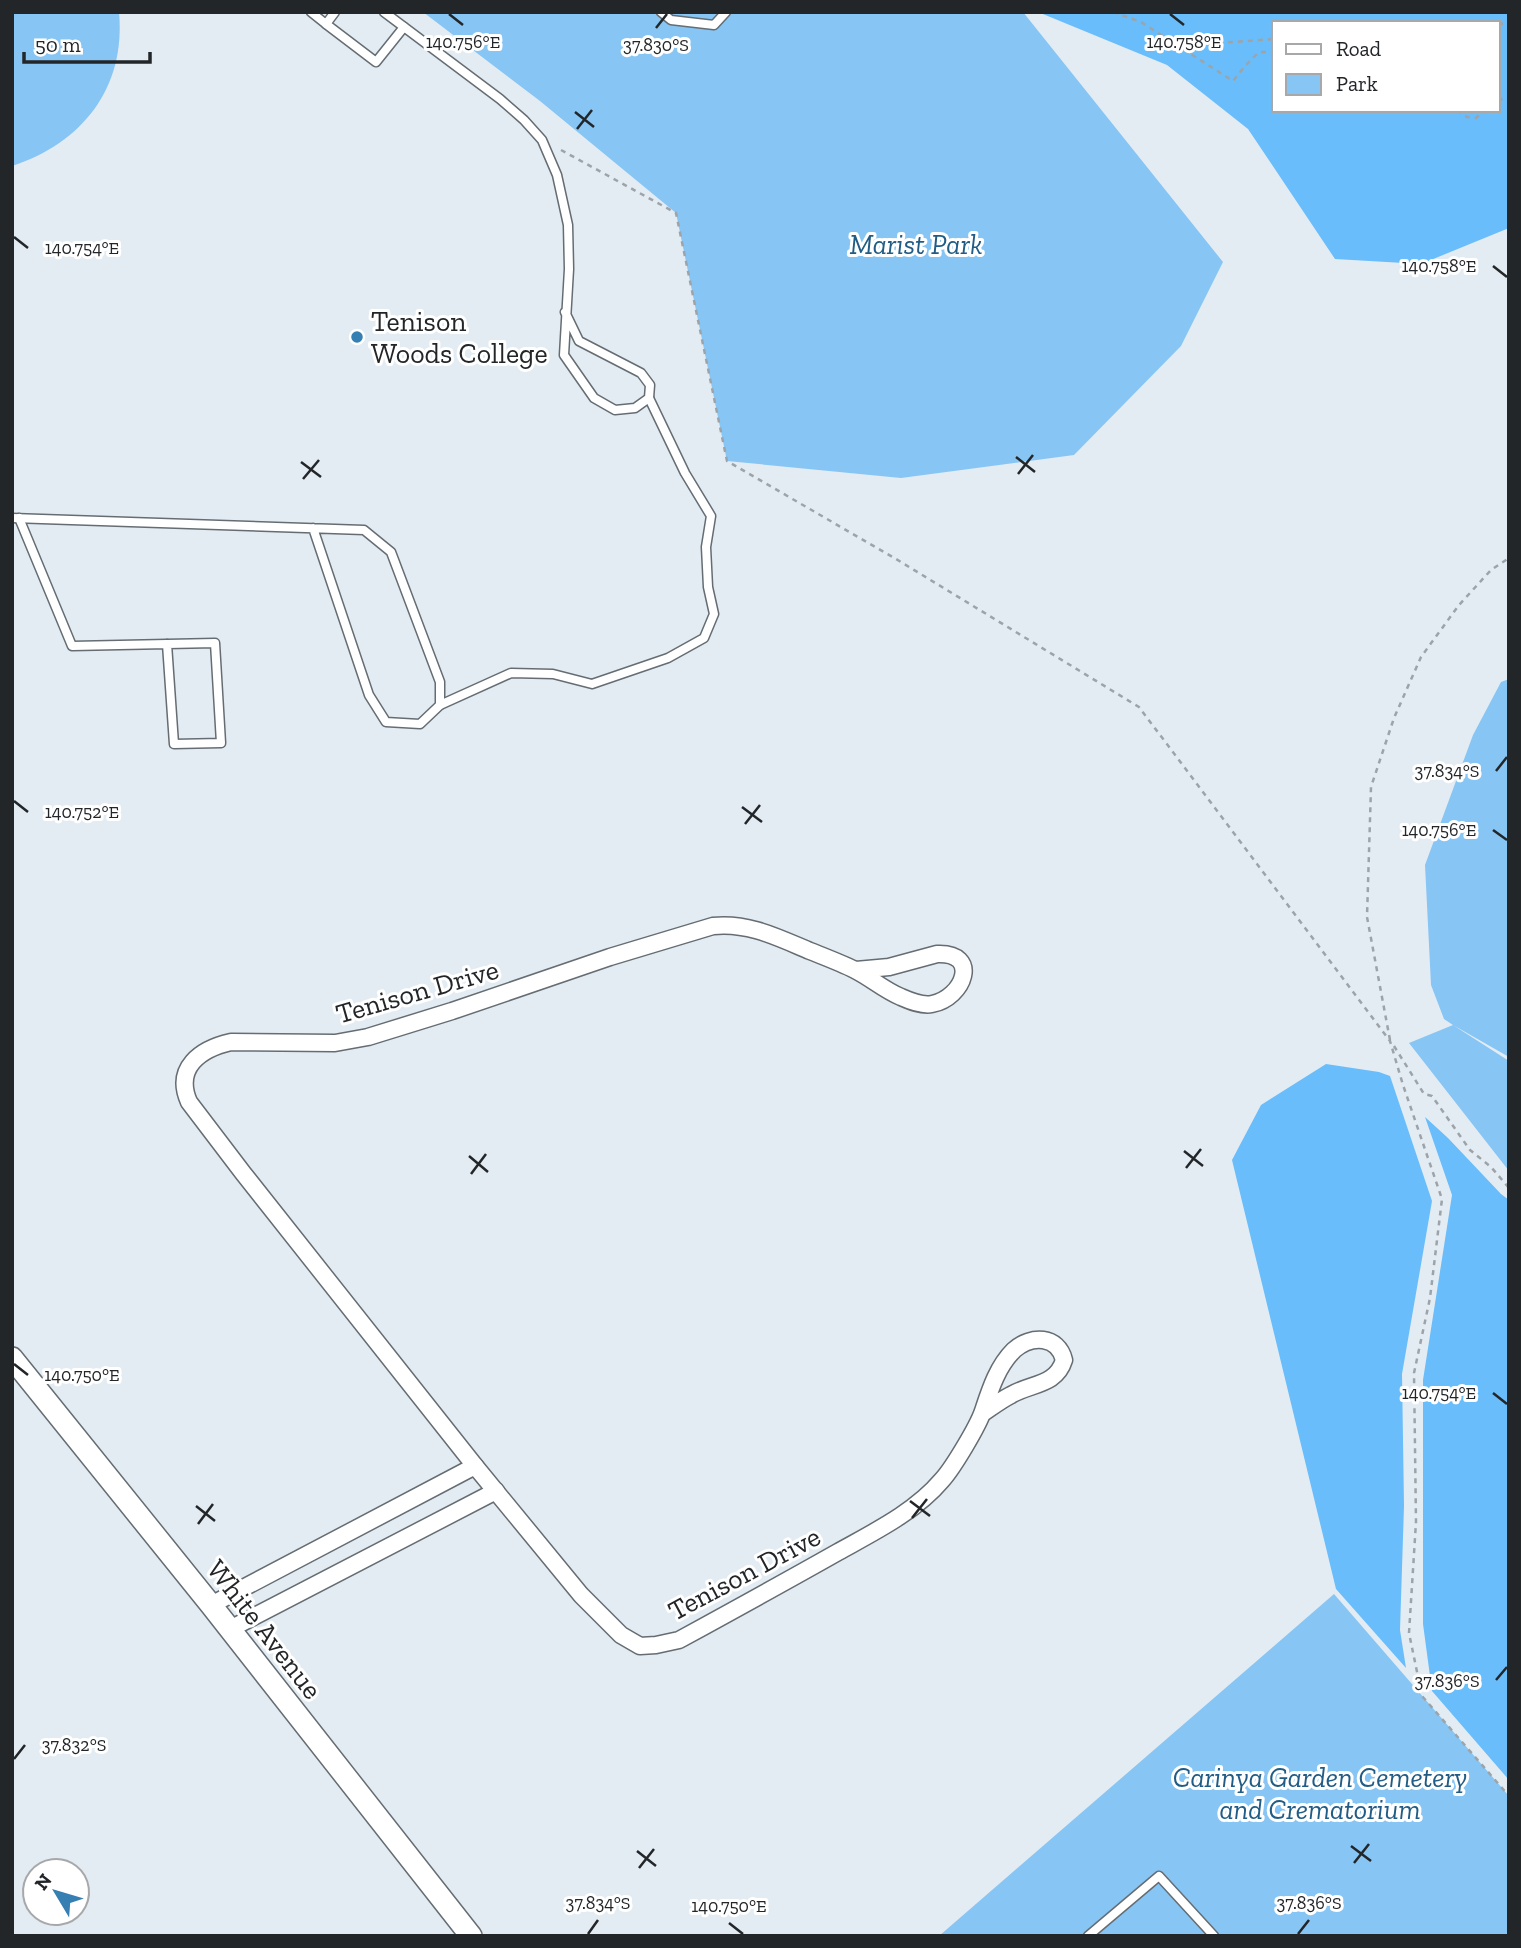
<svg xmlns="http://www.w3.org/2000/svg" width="1521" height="1948" font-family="'Zilla Slab',serif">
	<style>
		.green { fill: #87c5f4 }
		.forest { fill: #69bdfa; fill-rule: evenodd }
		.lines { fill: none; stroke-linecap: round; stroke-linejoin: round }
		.service-casing { stroke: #656d73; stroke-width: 11 }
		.minor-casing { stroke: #656d73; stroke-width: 19 }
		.secondary-casing { stroke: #656d73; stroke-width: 24 }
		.path { stroke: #9da4a9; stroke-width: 2.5; stroke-dasharray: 5 5; stroke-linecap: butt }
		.service { stroke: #fff; stroke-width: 8 }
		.minor { stroke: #fff; stroke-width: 16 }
		.secondary { stroke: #fff; stroke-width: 21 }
		.ticks { fill: none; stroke: #232629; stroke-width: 2.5 }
		.poi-dot { fill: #357fb2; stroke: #fff; stroke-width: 2.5 }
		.labels { text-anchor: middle; stroke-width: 6; stroke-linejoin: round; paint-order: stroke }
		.park-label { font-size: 28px; font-style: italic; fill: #205c85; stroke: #fff }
		.poi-label { font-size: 28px; fill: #232629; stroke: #fff; text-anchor: start }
		.street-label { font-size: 28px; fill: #232629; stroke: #fff }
		.ticks-label { font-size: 18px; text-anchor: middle; fill: #232629; stroke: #fff; stroke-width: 6; stroke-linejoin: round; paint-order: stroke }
	</style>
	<rect width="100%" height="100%" fill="#e3ecf3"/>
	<g class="green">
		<path d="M12,12H119C126,88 82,143 12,166Z"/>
		<path d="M423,12H1023L1223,262L1181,346L1074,455L901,478L727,461L676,213L540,101Z"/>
		<path d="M1509,679V1057L1453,1025L1509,1061V1171L1409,1043L1453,1025L1444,1019L1431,985L1425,865L1473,735L1501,682Z"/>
		<path d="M1334,1594L1509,1796V1936H939Z"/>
	</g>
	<g class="forest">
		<path d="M1038,12H1509V228L1421,264L1335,259L1248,129L1167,65ZM1274,23H1498V110H1274Z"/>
		<path d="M1326,1064L1379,1072L1390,1076L1432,1201L1402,1374L1404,1506L1400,1630L1406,1668L1336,1589L1232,1160L1261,1105Z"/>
		<path d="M1425,1117L1448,1138L1501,1194L1509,1200V1780L1432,1691L1423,1624V1380L1452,1195Z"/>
	</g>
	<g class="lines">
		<g class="service-casing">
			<g id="service">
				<path d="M311,12L326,24"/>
				<path d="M335,12L326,24L376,62L404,27"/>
				<path d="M384,12L500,99L524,120L542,140L557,175L568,225L569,269L564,355L594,398L615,410L635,408L649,398L650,385L641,373L579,341L565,312"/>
				<path d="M661,12L671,20L714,25L726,12"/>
				<path d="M12,518L364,530L391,552L440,682V705L420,724L386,722L369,695L313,528"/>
				<path d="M19,518L72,646L215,643L221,743L174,744L167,644"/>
				<path d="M440,705L511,673L553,674L592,684L668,658L704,638L714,614L708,587L706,547L711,516L685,473L649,398"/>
				<path d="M1088,1936L1159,1876L1214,1936"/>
			</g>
		</g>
		<g class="minor-casing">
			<g id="minor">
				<path d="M856,970L889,967L937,954C981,952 964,998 932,1004C922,1006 910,1001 901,997C884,990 871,978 855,970C841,963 825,957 810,951C779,938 748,922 713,926L610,957L452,1011L368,1037L335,1043L231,1042C200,1049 174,1068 189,1102L243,1173L475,1466L581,1595L621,1635L640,1646L656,1645L679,1640C732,1611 785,1582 838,1552C874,1532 915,1512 942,1480C953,1468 978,1426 983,1411C990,1390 997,1367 1014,1350C1031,1335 1058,1335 1064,1360C1056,1386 1031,1383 1011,1395C1001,1400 992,1407 983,1413"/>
				<path d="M211,1605L475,1466"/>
				<path d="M230,1629L496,1491"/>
			</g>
		</g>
		<g class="secondary-casing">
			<path id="secondary" d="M12,1358L211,1605L471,1936"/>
		</g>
		<g class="path">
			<path d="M1113,12L1141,22L1233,81L1245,66L1259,52H1274"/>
			<path d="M1498,24L1509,23"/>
			<path d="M1178,46L1274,39"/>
			<path d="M1498,101L1509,96"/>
			<path d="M1457,110L1467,117L1476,118L1485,110"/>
			<path d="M561,150L676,213L727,461L896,559L1139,707L1390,1041L1403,1085L1442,1199L1430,1298L1414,1373L1416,1522L1409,1633L1422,1696L1509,1796"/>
			<path d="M1390,1040L1367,917L1371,787L1394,718L1421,657L1459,605L1491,570L1509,558"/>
			<path d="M1394,1046L1424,1094L1432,1096L1470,1150L1491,1167L1509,1188"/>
		</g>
		<use href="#service" class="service"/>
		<use href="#minor" class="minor"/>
		<use href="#secondary" class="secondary"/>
	</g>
	<path class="ticks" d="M449,14L463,25M1170,14L1184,25M656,28L667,14M575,112L594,127M577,129L592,110M14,237L28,248M1493,266L1507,277M1016,457L1035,472M301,462L321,477M1018,474L1033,455M303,479L319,460M1496,771L1507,757M14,801L28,812M742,807L762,822M745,824L760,805M1493,830L1507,840M1184,1151L1203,1166M469,1156L488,1172M1186,1168L1201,1149M471,1174L486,1154M14,1364L28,1375M1493,1393L1507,1404M910,1501L930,1516M196,1506L215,1521M912,1518L927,1499M198,1524L213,1504M1496,1680L1507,1667M14,1759L25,1745M1351,1846L1371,1861M637,1851L656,1866M1354,1863L1369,1844M639,1868L654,1849M729,1923L743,1934M588,1934L598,1920M1298,1934L1309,1920"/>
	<circle class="poi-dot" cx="357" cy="337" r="7"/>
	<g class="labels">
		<g class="park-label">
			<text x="916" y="254">Marist Park</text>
			<text x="1320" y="1787">Carinya Garden Cemetery<tspan x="1320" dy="32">and Crematorium</tspan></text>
		</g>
		<g class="poi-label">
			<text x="371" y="331">Tenison<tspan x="371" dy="32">Woods College</tspan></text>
		</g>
		<g class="street-label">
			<text transform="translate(417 991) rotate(-16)" y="10">Tenison Drive</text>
			<text transform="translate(744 1573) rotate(-28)" y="10">Tenison Drive</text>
			<text transform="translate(265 1629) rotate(52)" y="10">White Avenue</text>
		</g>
	</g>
	<g class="ticks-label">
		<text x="463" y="48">140.756°E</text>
		<text x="1184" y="48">140.758°E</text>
		<text x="656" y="51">37.830°S</text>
		<text x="82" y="254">140.754°E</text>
		<text x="1439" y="272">140.758°E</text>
		<text x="1447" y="777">37.834°S</text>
		<text x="82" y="818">140.752°E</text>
		<text x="1439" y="836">140.756°E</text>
		<text x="82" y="1381">140.750°E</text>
		<text x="1439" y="1399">140.754°E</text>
		<text x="1447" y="1687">37.836°S</text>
		<text x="74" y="1751">37.832°S</text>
		<text x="598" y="1909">37.834°S</text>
		<text x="1309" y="1909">37.836°S</text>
		<text x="729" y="1912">140.750°E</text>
	</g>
	<rect width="1521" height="1948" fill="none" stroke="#232629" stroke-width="28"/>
	<rect x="1272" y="21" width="228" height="91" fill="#ffffff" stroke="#a7a8a9" stroke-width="2"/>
	<rect x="1286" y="44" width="35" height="10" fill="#ffffff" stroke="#a7a8a9" stroke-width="2"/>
	<text x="1336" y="56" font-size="21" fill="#232629">Road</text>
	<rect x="1286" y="74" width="35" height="21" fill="#87c5f4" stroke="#a7a8a9" stroke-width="2"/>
	<text x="1336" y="91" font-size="21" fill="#232629">Park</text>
	<g transform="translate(56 1892) rotate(308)"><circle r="33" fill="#ffffff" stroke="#a7a8a9" stroke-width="2"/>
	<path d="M0-5L12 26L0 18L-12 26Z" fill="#357fb2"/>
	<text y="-10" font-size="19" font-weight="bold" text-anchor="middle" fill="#232629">N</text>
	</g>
	<path d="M24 52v10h126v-10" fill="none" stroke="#232629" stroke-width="3.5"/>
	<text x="35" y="52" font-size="21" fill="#232629" stroke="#ffffff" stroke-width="5" paint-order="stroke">50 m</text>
</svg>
